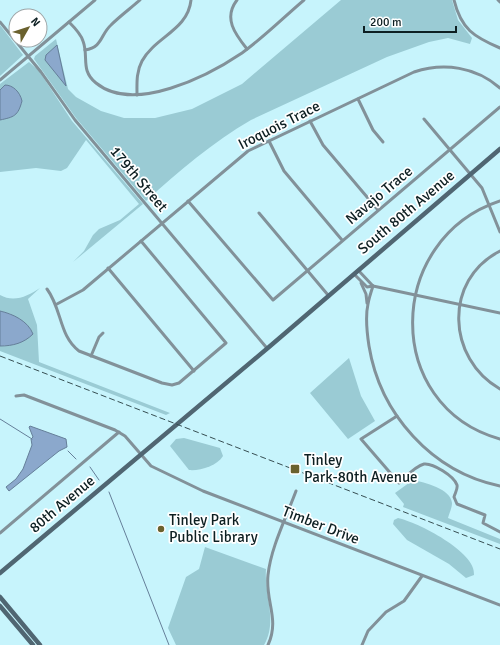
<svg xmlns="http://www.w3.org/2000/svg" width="500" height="645" font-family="Signika,sans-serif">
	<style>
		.green { fill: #9acbd4 }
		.water { fill: #8ba8cc; stroke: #657f99 }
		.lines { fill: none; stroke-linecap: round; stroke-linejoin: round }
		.stream { stroke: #657f99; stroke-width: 1 }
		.street { stroke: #829199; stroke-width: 3 }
		.secondary { stroke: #506672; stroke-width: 4.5 }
		.rail { stroke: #364e52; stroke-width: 1; stroke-dasharray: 6 3; stroke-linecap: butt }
		.poi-dot { fill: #6a612e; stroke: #fff; stroke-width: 1.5 }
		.labels { text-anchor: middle; stroke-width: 3.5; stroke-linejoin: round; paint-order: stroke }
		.street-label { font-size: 15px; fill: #0d1f22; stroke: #fff }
		.poi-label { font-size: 15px; fill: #0d1f22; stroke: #fff; text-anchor: start }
	</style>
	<rect width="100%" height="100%" fill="#c7f4fc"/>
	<g class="green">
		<path d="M341,0H452L458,20L472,38L470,44L448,38L429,42L387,57L251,120C213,142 179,171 146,201L76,118L34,59L35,56L56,39L68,89L76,97L101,111L124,118H155L192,109L242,84Z"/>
		<path d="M0,25L23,55L0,76Z"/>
		<path d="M29,62L39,71L72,121L143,204L73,262L84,251L93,235L99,229L120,220L139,204L86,140L67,168L61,171L36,168L0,172V84Z"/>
		<path d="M40,288L28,299L37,325L39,362L170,413L166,415L0,351V346H8L11,314L0,311V295C14,303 28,296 40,288Z"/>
		<path d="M349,358L361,396L375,421L348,439L310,393Z"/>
		<path d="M184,438L220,448L223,456C217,466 200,471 189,470L170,446L176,439Z"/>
		<path d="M413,480C424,482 451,489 452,503C452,508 449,514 448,518L500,539V544L403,507L404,504L395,493Z"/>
		<path d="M398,518C417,522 477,552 474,575L466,578L449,564L407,540L393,524L394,520Z"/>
		<path d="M205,547L266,569C264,595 278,621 264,645H176L168,628L186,577L199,569Z"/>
	</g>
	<g class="water">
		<path d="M57,45L66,86L45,60L46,55Z"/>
		<path d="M5,85C13,85 20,92 22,101C18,116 14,117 0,120V90Z"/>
		<path d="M0,311C13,314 28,321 33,334C24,343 13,346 0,346Z"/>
		<path d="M30,426L66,439L67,447L59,451L9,491L6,487L16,479L23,469L32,445L31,439L33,437L29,427Z"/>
	</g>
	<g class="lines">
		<g class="stream">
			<path d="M0,419L32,439"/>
			<path d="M68,451L76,459"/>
			<path d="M90,467L99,480"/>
			<path d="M109,492L169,645"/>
		</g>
		<g class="street">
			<path d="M237,0C223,18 235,34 247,49"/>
			<path d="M454,0C461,29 474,37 500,48"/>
			<path d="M498,0L500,2"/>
			<path d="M0,22L41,72L75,120L266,347"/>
			<path d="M69,22C75,28 81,34 83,41C89,57 80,70 96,83C134,114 208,76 242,53C264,37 284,17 304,0"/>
			<path d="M85,50C103,47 100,35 111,25C120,16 131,8 140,0"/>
			<path d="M0,80L95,0"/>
			<path d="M137,95C137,84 136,72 142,61C155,37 188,30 191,0"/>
			<path d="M358,99L373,130L383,142"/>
			<path d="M424,119L482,188L500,232"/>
			<path d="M310,121L323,145L378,210"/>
			<path d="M269,141L284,171L342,240"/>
			<path d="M188,201L273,300L500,107"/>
			<path d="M500,201C385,239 382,406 500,439"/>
			<path d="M259,213L328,295"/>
			<path d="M500,251C443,280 447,359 500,389"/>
			<path d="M108,268L194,371"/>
			<path d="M358,270L373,286"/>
			<path d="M354,274L367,287L373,286L500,313"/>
			<path d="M361,283L366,294L367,303"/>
			<path d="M373,286C371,292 369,298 368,304C365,317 367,333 369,346C380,414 432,472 500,486"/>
			<path d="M47,289C62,309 59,336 79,351L162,383L172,385L179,383L226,343L141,241"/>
			<path d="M57,304L83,290L248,151L414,72C444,62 476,67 500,88"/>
			<path d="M91,356L99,337L103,333"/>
			<path d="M16,396L24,395L115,430L125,436L151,466L203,491L500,605"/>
			<path d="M397,416L361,439L399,483C405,478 415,466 424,464C433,463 454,476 457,485C458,489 455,493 454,497L457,504L485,515L483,523L500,532"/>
			<path d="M0,533L119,432"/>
			<path d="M268,645C280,619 265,601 268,575C271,547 286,518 296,491"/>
			<path d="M362,645L368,631L386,612L404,601L422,576"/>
		</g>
		<g class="secondary">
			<path d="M0,573L269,347L500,149"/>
			<path d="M0,597L40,645"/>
			<path d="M0,606L33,645"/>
		</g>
		<path class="rail" d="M0,356L500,549"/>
	</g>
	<g class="poi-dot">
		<rect x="290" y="464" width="10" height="10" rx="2"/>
		<circle cx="161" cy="529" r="4"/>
	</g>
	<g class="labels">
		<g class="street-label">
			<text transform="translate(279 125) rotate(-27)" y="5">Iroquois Trace</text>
			<text transform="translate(139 179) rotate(50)" y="5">179th Street</text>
			<text transform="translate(379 195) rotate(-40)" y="5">Navajo Trace</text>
			<text transform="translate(406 212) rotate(-40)" y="5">South 80th Avenue</text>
			<text transform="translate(62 504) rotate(-40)" y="5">80th Avenue</text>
			<text transform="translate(321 525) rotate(21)" y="5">Timber Drive</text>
		</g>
		<g class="poi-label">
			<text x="304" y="465">Tinley<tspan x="304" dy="17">Park-80th Avenue</tspan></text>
			<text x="169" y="525">Tinley Park<tspan x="169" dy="17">Public Library</tspan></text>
		</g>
	</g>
	<g transform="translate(28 28) rotate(51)"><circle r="19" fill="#ffffff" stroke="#9ea5a7"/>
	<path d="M0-3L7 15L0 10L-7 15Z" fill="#6a612e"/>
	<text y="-6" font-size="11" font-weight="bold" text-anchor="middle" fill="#0d1f22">N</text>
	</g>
	<path d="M364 26v6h92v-6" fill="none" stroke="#0d1f22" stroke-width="2"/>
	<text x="370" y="26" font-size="12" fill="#0d1f22" stroke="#ffffff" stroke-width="3" paint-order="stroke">200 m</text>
</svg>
